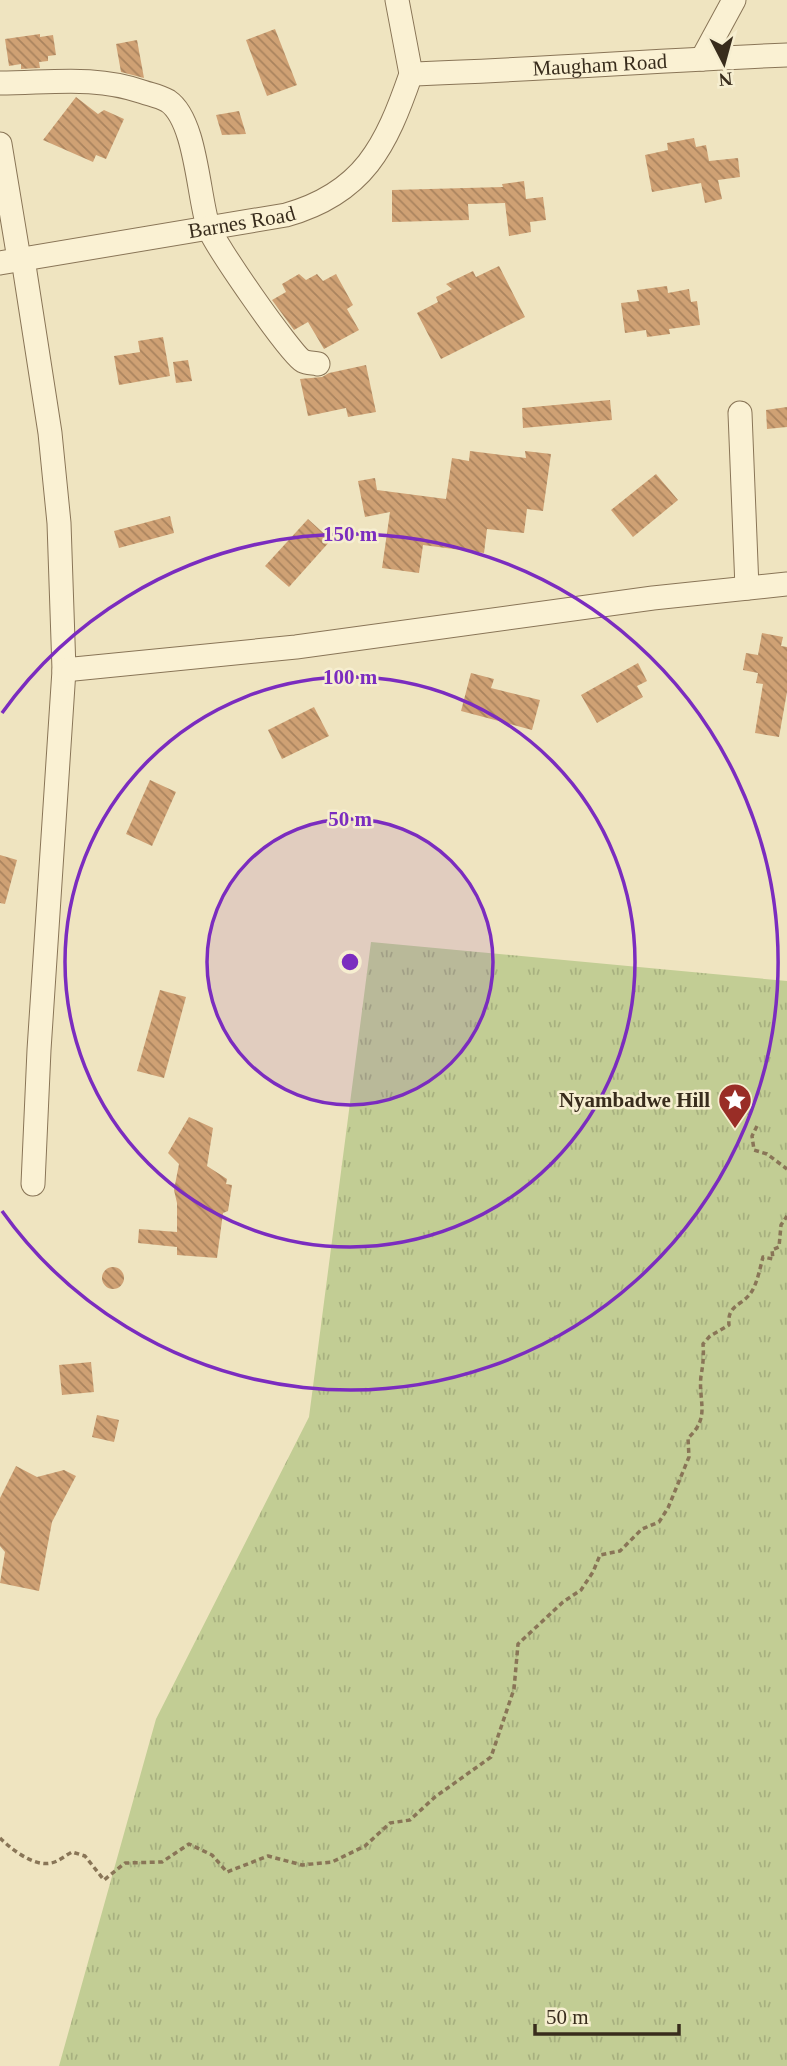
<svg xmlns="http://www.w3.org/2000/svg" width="787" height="2066" font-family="Georgia,serif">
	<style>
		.grass { fill: url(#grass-tufts) }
		.building { fill: url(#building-back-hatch) }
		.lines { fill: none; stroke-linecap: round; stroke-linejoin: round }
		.minor-casing { stroke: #897557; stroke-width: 25 }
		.path { stroke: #897557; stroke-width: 3.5; stroke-dasharray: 5 3.5; stroke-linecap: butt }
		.minor { stroke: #faf1d3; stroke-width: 23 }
		.ring { fill: none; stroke: #7b2cbf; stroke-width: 3.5 }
		.labels { text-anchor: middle; stroke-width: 5; stroke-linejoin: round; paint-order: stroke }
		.street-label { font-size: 21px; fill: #382c1c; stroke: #f6eed0 }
		.poi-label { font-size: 21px; font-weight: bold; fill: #382c1c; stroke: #f6eed0; text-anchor: end }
		.centre { fill: #7b2cbf; stroke: #f6eed0; stroke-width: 3.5 }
		.ring-label { font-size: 21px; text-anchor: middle; font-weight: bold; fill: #7b2cbf; stroke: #f6eed0; stroke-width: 5; stroke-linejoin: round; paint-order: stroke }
	</style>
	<defs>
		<pattern id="grass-tufts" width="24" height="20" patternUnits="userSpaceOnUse" patternTransform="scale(1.75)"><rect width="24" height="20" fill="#c2cd94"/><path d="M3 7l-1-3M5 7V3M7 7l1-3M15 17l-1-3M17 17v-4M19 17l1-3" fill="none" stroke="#a7b07f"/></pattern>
		<pattern id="building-back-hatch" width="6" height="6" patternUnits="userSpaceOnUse" patternTransform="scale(1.75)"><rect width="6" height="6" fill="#cfa174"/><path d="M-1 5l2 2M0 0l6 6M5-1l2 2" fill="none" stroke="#a9835e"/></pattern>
	</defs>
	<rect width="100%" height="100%" fill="#efe4c0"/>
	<path class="grass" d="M371,942L787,981V2066H59L156,1719L309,1417Z"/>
	<g class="building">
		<path d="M275,29L297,85L267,96L246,40Z"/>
		<path d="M40,34V37L53,35L56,55L48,56V61L39,62L40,68L21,69V64L9,66L5,39Z"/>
		<path d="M137,40L144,78L121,72L116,44Z"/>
		<path d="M76,97L98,114L104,110L124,119L106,159L96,155L93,162L43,140Z"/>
		<path d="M239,111L246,134L222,135L216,115Z"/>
		<path d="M694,138L696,147L706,145L709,161L738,158L740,177L718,180L722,199L705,203L701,183L652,192L645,155L668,150L667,143Z"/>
		<path d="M524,181L526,199L543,197L546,220L530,222L531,232L509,236L505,203L468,204L469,220L392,222V190L503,187L502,184Z"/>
		<path d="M499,266L525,317L441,359L417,313L438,302L436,297L452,289L446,284L473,271L476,277Z"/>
		<path d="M299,274L306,280L317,274L323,281L336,274L353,305L347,309L359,330L324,349L308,322L294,330L272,300L286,292L282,284Z"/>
		<path d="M667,286L668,293L689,289L691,302L697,301L700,325L669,329L670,334L647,337L646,330L625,333L621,303L639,301L637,290Z"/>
		<path d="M163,337L170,376L119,385L114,356L140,352L138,341Z"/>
		<path d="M188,360L192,381L176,383L173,362Z"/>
		<path d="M366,365L376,412L348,417L346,408L308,416L300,379L322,377L329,373Z"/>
		<path d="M610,400L612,420L523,428L522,408Z"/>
		<path d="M787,407V427L767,429L766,410Z"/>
		<path d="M470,451L526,458L525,451L551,454L543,511L527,509L524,533L487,529L484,553L423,545L419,573L382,568L390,512L365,517L358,481L375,478L377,490L446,499L452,458L469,461Z"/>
		<path d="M656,474L678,500L633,537L611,510Z"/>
		<path d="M170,516L174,533L119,548L114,531Z"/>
		<path d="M308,519L331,540L289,587L265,566Z"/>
		<path d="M762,633L783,637L781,646L787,647V692L779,737L755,733L763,684L756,683L758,673L743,670L746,653L758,655Z"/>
		<path d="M638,663L647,681L637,686L643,697L597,723L581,695Z"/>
		<path d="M471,673L494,679L491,688L540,700L532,730L461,711Z"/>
		<path d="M314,707L329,736L282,759L268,730Z"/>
		<path d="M150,780L176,792L152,846L126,834Z"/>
		<path d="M0,855L17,860L5,904L0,903Z"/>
		<path d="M160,990L186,997L164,1078L137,1071Z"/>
		<path d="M189,1117L213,1128L207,1166L227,1179L226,1184L232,1185L228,1211L223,1213L217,1258L177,1255V1247L138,1243L139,1229L177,1232V1203L174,1190L179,1164L168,1153Z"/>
		<circle cx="113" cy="1278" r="11"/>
		<path d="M91,1362L94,1392L62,1395L59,1365Z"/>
		<path d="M97,1415L119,1420L114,1442L92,1437Z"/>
		<path d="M16,1466L37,1477L64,1470L76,1476L52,1522L39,1591L0,1583L5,1552L0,1546V1498Z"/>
	</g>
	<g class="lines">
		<g class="minor-casing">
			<g id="minor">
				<path d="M397,0L411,74"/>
				<path d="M702,59L734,0"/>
				<path id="s1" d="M411,74C537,70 662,60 787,55"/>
				<path d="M0,83C49,83 95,75 143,92C152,95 159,96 168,101C196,120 198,194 208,226C212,241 291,355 303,361C307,363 314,363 318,364"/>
				<path d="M0,144L19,259"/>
				<path d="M23,259L50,433L59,523L64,670L39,1050L33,1184"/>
				<path id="s2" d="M0,263L286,215C364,193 386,146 411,74"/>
				<path d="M740,413L747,588"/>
				<path d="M64,670L296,647L653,598L787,584"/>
			</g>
		</g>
		<g class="path">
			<path d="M757,1126L752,1136L754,1150L767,1154L787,1169"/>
			<path d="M0,1838C11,1849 34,1867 51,1863C58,1862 66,1855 72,1852L85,1856L104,1880L125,1863L162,1862L189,1844L212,1855L227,1872L268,1856L302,1865L332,1862L365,1846L390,1823L410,1820L435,1797L491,1757L514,1689L518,1644L563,1602L581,1590L593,1572L600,1555L620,1551L642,1529L659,1522L668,1508L689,1457L688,1438C711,1417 698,1402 701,1376C703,1364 704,1356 703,1344L710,1336L729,1325C727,1305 741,1306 750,1294C757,1285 760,1268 763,1257L773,1259L772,1250L779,1247L781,1225L787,1216"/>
		</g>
		<use href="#minor" class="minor"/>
	</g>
	<circle cx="350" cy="962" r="143" fill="#7b2cbf" fill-opacity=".12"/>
	<g class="ring">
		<circle cx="350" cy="962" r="143"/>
		<circle cx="350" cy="962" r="285"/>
		<path d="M2 713A428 428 0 1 1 2 1211"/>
	</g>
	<defs>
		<g id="sight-pin" transform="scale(1.75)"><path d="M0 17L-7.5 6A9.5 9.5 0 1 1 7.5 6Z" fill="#992d26" stroke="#f6eed0"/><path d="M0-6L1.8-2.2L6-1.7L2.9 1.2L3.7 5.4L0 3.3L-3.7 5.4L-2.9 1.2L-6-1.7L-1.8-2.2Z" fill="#fff"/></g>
	</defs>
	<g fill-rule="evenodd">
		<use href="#sight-pin" x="735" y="1100"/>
	</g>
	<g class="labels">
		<g class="street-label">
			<text dy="7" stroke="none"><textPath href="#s1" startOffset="189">Maugham Road</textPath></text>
			<text dy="7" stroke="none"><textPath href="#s2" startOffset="245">Barnes Road</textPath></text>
		</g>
		<g class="poi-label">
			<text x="710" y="1107">Nyambadwe Hill</text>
		</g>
	</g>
	<circle cx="350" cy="962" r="10" class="centre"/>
	<g class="ring-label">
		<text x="350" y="541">150 m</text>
		<text x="350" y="684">100 m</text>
		<text x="350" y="826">50 m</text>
	</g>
	<g transform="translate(724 63) rotate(174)" stroke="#f6eed0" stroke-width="5" paint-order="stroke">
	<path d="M0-5L12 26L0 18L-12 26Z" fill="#382c1c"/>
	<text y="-10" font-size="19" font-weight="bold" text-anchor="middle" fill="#382c1c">N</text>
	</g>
	<path d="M535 2024v10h144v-10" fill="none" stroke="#382c1c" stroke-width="3.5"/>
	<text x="546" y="2024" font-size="21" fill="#382c1c" stroke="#f6eed0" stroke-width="5" paint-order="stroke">50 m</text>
</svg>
